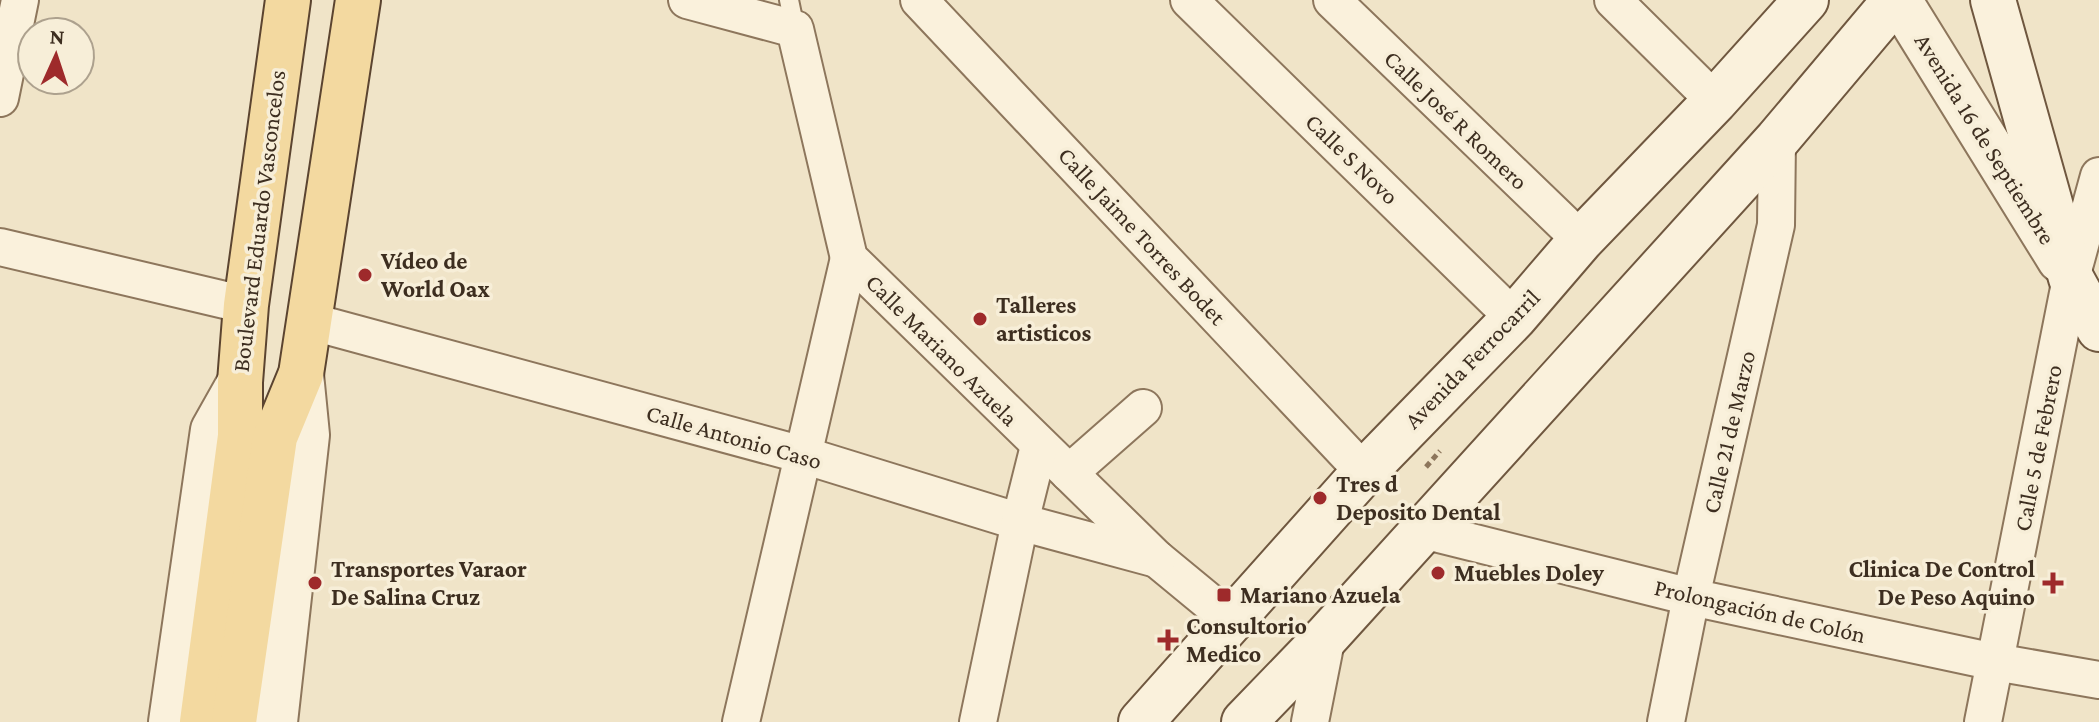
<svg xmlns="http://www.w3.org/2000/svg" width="2099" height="722" font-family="'Crimson Pro',serif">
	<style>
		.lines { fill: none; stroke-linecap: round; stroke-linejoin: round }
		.service-casing { stroke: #8d765c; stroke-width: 22 }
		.minor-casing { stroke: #8d765c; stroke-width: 40 }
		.tertiary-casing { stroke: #8d765c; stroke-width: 48 }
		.secondary-casing { stroke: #6f573f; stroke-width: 48 }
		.primary-casing { stroke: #5b4430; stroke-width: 48 }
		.path { stroke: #8d765c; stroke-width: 5; stroke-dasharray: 6 4; stroke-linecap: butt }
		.service { stroke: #faf1dc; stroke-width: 18 }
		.minor { stroke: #faf1dc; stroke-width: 36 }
		.tertiary { stroke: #faf1dc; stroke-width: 44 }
		.secondary { stroke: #faf1dc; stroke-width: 44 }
		.primary { stroke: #f3d9a0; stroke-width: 44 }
		.poi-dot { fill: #9e2a2b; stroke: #f7eed8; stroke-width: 3 }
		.labels { text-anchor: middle; stroke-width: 7; stroke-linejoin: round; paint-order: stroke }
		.street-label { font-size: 24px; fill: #3d2e20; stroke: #f7eed8 }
		.poi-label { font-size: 24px; font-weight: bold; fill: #3d2e20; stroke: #f7eed8; text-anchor: start }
	</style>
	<rect width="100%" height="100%" fill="#f0e4c8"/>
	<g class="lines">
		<g class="service-casing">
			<path id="service" d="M789,0L795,29"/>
		</g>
		<g class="minor-casing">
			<g id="minor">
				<path d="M687,0L795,29L849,258L1157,559L1231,620"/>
				<path d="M919,0L1364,472"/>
				<path d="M1189,0L1514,318"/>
				<path d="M1332,0L1581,240"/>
				<path d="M1613,0L1715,101"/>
				<path d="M0,98L20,0"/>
				<path d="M0,247L246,305"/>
				<path d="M309,321L803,455L1020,522L1157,559"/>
				<path d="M1069,473L1143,408"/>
				<path d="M1423,530L1691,597L1995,662L2099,680"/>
				<path d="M741,722L849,258"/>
				<path d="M978,722L1020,522L1039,446"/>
				<path d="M1310,722L1327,636"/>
				<path d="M1666,722L1691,597L1776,225L1777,140"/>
				<path d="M1983,722L2071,278L2099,176"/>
			</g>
		</g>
		<g class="tertiary-casing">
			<g id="tertiary">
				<path d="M1899,0L2060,260"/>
				<path d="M171,722L213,430L240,382"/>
				<path d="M275,722L307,435L301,374"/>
			</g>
		</g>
		<g class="secondary-casing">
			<g id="secondary">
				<path d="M1993,0L2071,278L2099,329"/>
				<path d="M1141,722L1364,472L1514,318L1581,240L1715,101L1806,0"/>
				<path d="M1244,722L1327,636L1777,140L1895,0"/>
			</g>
		</g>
		<g class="primary-casing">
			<g id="primary">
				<path d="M202,722L240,436V382L246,305L288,0"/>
				<path d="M234,722L275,437L301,374L358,0"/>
			</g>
		</g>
		<path class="path" d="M1426,467L1440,451"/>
		<use href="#service" class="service"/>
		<use href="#minor" class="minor"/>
		<use href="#tertiary" class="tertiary"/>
		<use href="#secondary" class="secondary"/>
		<use href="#primary" class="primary"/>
	</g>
	<g class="poi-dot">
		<circle cx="365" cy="275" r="8"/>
		<circle cx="980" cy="319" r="8"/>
		<circle cx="1320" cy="498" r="8"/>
		<circle cx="1438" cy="573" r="8"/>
		<circle cx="315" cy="583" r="8"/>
		<path d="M2049 571h8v8h8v8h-8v8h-8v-8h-8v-8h8z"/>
		<rect x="1216" y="587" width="16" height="16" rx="4"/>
		<path d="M1164 628h8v8h8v8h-8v8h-8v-8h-8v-8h8z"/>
	</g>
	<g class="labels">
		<g class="street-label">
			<text transform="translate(1456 120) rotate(44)" y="8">Calle José R Romero</text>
			<text transform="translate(1985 139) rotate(58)" y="8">Avenida 16 de Septiembre</text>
			<text transform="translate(1352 159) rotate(44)" y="8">Calle S Novo</text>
			<text transform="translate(259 221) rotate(-83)" y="8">Boulevard Eduardo Vasconcelos</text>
			<text transform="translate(1142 236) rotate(47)" y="8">Calle Jaime Torres Bodet</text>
			<text transform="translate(942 350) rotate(45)" y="8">Calle Mariano Azuela</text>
			<text transform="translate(1472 359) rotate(-46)" y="8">Avenida Ferrocarril</text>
			<text transform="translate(1729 432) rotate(-77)" y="8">Calle 21 de Marzo</text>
			<text transform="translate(734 437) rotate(16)" y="8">Calle Antonio Caso</text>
			<text transform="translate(2038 448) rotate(-79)" y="8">Calle 5 de Febrero</text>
			<text transform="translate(1760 611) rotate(13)" y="8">Prolongación de Colón</text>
		</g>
		<g class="poi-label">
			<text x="381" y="269">Vídeo de<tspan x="381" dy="28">World Oax</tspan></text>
			<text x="996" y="313">Talleres<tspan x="996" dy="28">artisticos</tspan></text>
			<text x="1336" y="492">Tres d<tspan x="1336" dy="28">Deposito Dental</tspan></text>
			<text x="331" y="577">Transportes Varaor<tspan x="331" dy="28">De Salina Cruz</tspan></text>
			<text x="2035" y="577" text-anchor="end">Clinica De Control<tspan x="2035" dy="28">De Peso Aquino</tspan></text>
			<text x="1454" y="581">Muebles Doley</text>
			<text x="1240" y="603">Mariano Azuela</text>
			<text x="1186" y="634">Consultorio<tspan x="1186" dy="28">Medico</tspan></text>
		</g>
	</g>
	<g transform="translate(56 56) rotate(3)"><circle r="38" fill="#f7eed8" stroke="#ada18e" stroke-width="2"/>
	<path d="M0-6L14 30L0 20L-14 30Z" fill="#9e2a2b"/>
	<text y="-12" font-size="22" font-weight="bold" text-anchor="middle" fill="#3d2e20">N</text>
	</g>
</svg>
